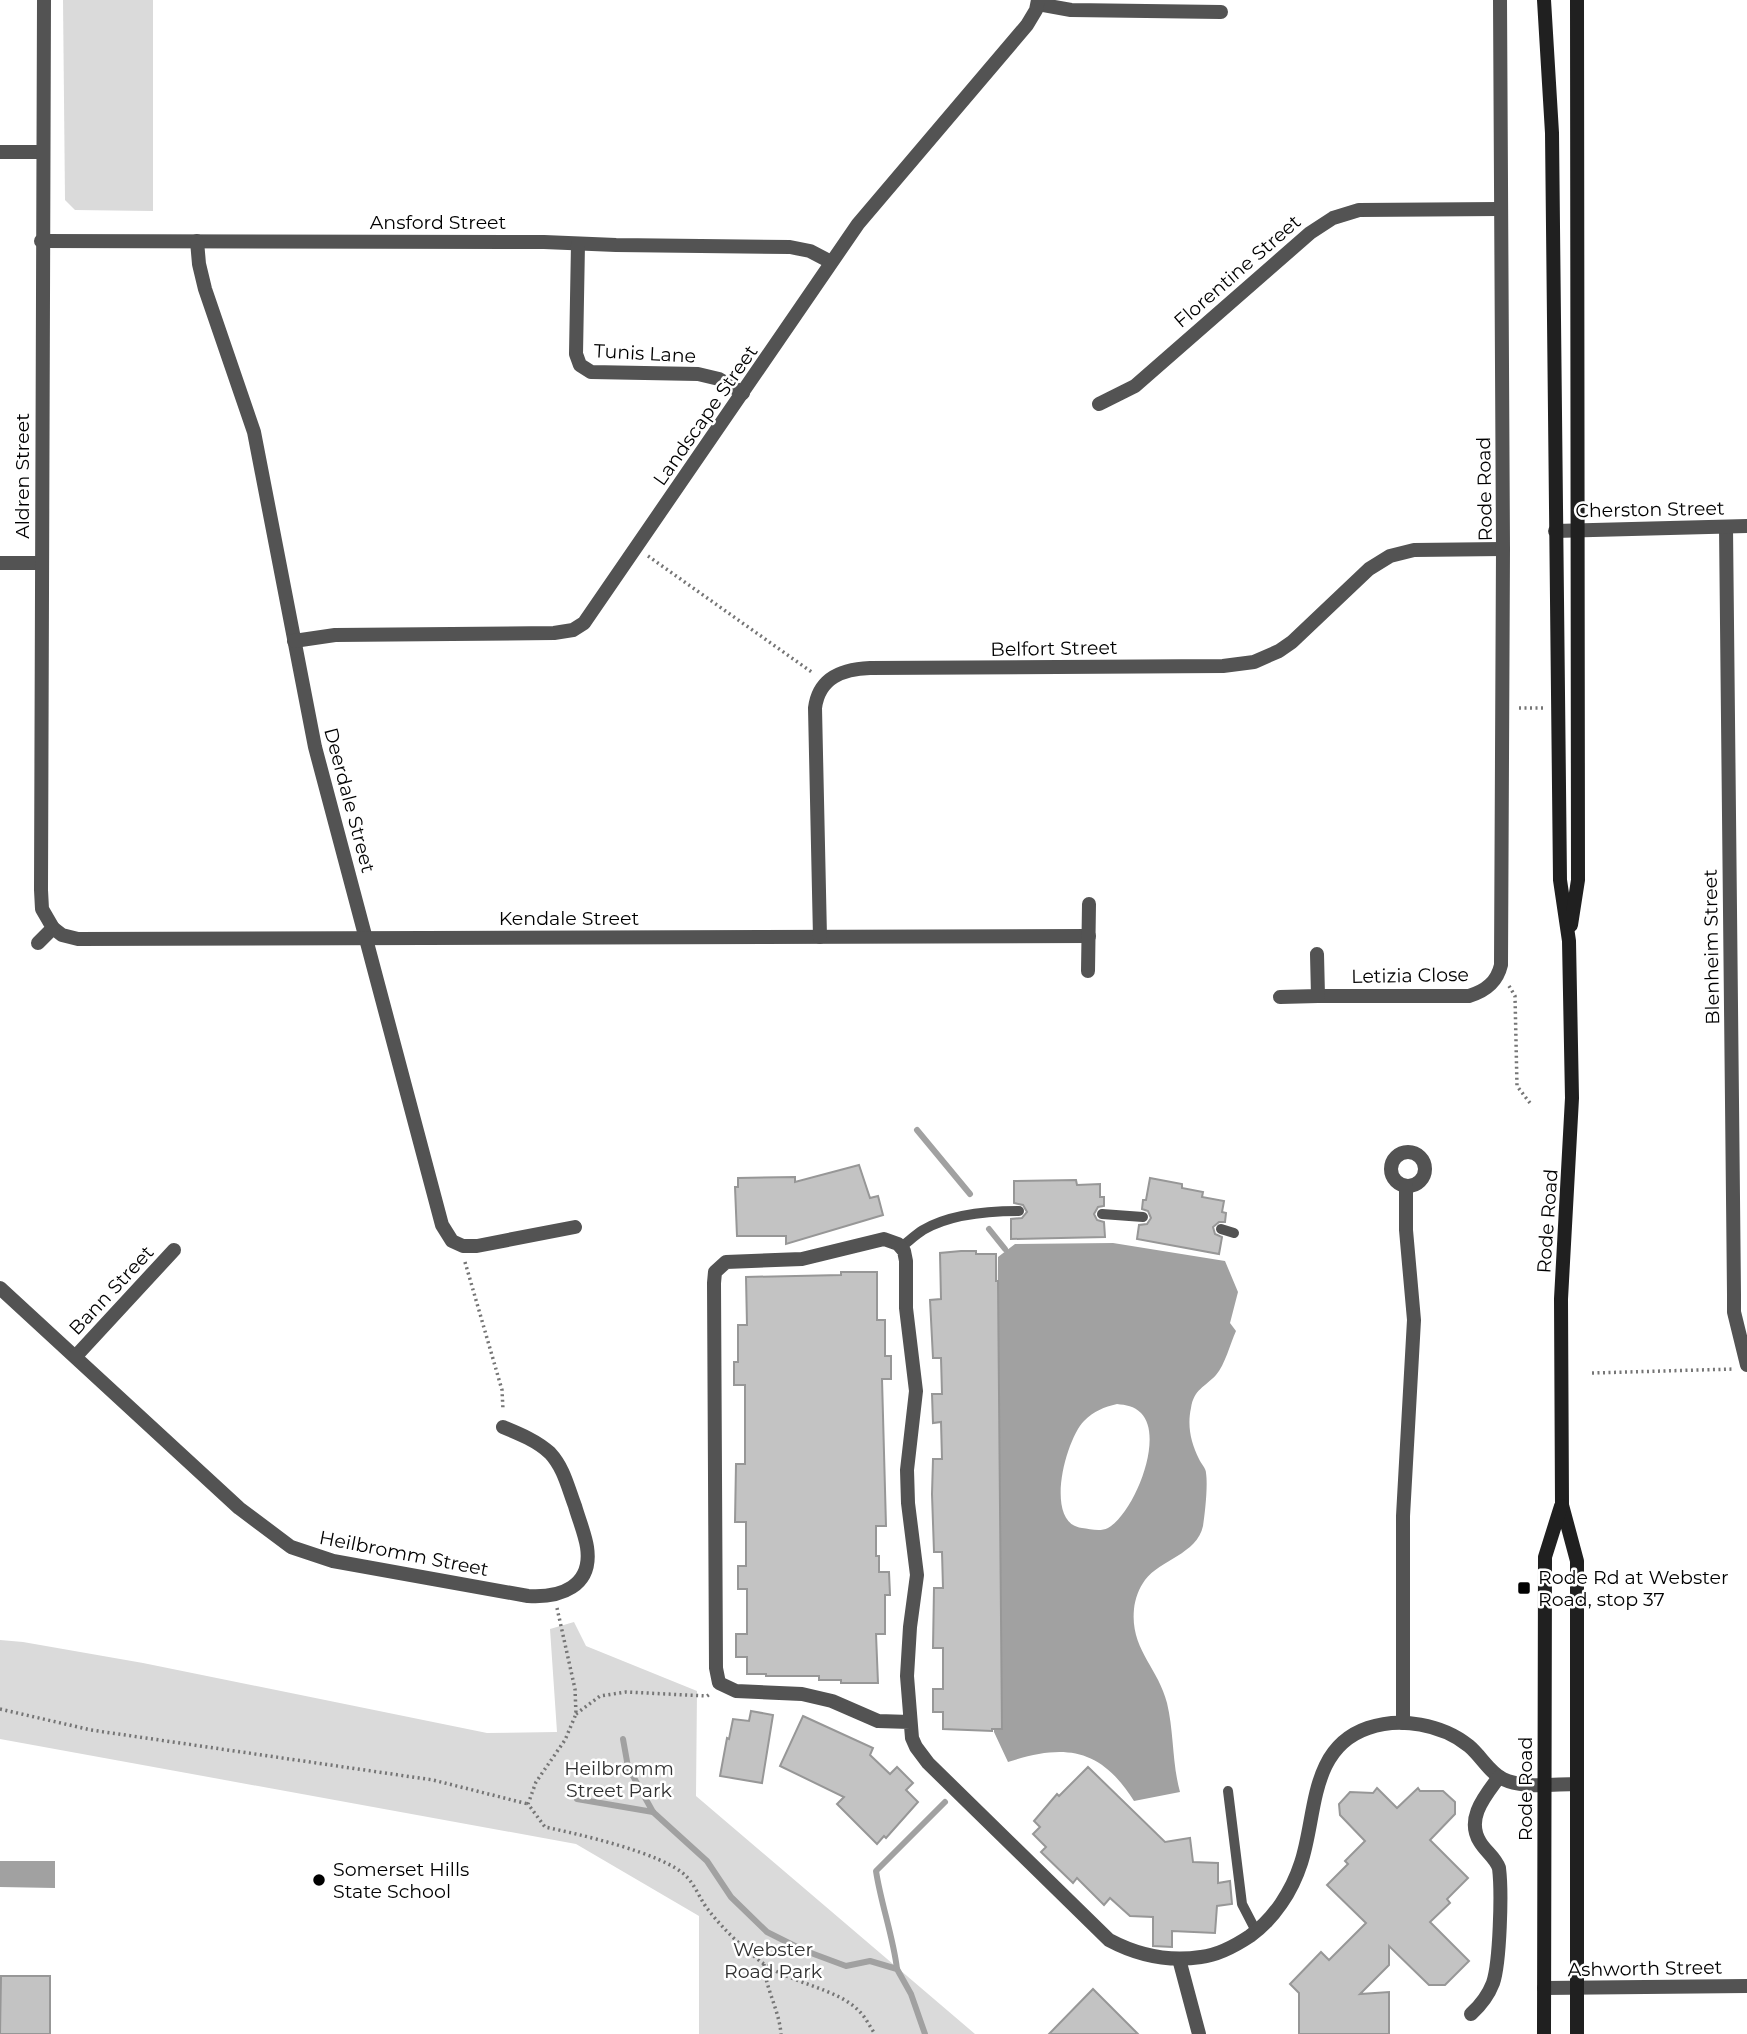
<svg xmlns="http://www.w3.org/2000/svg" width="1747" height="2034" font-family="Montserrat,sans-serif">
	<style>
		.green { fill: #dadada }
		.water { fill: #a1a1a1; fill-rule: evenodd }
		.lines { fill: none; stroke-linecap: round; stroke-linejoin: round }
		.stream { stroke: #a1a1a1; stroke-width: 6 }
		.building { fill: #c3c3c3; stroke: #979797; stroke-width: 2 }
		.path { stroke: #757575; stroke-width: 3.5; stroke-dasharray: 2 3.5; stroke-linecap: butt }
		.lane { stroke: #535353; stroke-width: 10 }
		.street { stroke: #535353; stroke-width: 14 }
		.secondary { stroke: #202020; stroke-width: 14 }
		.poi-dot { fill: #000; stroke: #fff; stroke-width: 2.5 }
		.labels { text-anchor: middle; stroke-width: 5; stroke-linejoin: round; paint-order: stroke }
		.street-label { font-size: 19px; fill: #000; stroke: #fff }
		.poi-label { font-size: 19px; fill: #000; stroke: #fff; text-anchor: start }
		.park-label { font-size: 19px; fill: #313131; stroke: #fff }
	</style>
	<rect width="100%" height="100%" fill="#fff"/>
	<g class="green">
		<path d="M63,0H153V211L75,210L65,200Z"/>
		<path d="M574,1622L586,1646L697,1691L696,1796L975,2034H699V1916L576,1844L0,1739V1640L23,1642L143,1663L487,1733L557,1732L550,1629Z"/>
	</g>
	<g class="water">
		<path d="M1113,1243L1225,1261L1238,1292L1230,1323L1236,1331C1230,1344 1225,1365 1216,1375C1205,1387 1194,1389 1191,1408C1187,1426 1191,1443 1199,1459C1201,1464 1206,1468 1206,1473C1208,1486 1205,1513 1203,1526C1197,1554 1160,1560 1145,1580C1139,1588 1135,1599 1134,1609C1130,1649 1158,1667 1167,1703C1174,1732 1172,1763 1180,1792L1134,1801C1100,1747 1064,1744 1008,1762L994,1732L998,1257L1015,1244ZM1117,1404C1126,1405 1134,1406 1141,1413C1165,1437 1134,1513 1108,1528C1100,1532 1090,1529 1082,1528C1043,1523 1066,1439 1084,1421C1094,1411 1104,1407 1117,1404Z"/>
		<path d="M0,1861H55V1888L0,1887Z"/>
	</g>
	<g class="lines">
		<g class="stream">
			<path d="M917,1130L970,1194"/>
			<path d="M989,1229L1005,1249"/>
			<path d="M623,1739L628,1767L653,1812L707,1861L731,1897L767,1932L803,1950L846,1966L870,1961L897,1969L911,1994L925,2034"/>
			<path d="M577,1799L653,1812"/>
			<path d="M897,1969C893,1936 881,1904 876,1871L945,1802"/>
		</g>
	</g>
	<g class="building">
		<path d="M859,1165L870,1198L878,1196L883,1215L786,1244V1236H737L735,1187H738V1178L795,1177V1182Z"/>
		<path d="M1150,1178L1182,1184V1188L1203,1192L1202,1197L1224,1201L1222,1212L1226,1213L1225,1222H1219L1213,1227L1215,1234L1222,1237L1219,1254L1137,1239L1139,1225L1147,1224L1151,1218L1148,1211L1142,1209L1143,1200H1146Z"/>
		<path d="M1076,1180L1077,1185L1100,1184V1197H1104V1206L1098,1207L1094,1214L1097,1220L1104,1222L1105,1237L1011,1239V1219L1022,1218L1027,1212L1023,1205L1014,1203V1181Z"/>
		<path d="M961,1251H976V1254H996V1281H998L1002,1729H992V1731L943,1729V1712H933V1689H943V1648H933L934,1588H943L942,1552H934L932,1494L933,1459H942L941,1422L933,1423L932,1394H942L941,1358H933L930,1300L941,1299L940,1253Z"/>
		<path d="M841,1272H877V1320H885V1356H891V1379H882L886,1526H876V1556H879V1572H889L890,1595H885V1634H876L878,1683H841V1680H819V1676H766V1674H747V1657H736V1634H747V1589H738V1566H746V1522H735L736,1464H745V1385H734V1362H738V1325H747L746,1277L841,1275Z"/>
		<path d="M751,1711L773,1715L762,1783L720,1776L727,1738L729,1739L733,1719L749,1721Z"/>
		<path d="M803,1716L873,1748L870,1755L890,1774L897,1767L913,1783L906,1790L918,1802L886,1838L884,1836L877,1844L837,1804L844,1797L780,1766Z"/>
		<path d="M1088,1767L1165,1842L1190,1838L1193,1862L1218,1863V1883L1230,1881L1232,1904L1217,1906L1215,1933L1172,1931V1947L1153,1946V1917L1130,1916L1110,1898L1104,1905L1077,1878L1073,1883L1041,1852L1046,1847L1033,1834L1040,1827L1034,1821L1057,1794L1059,1796Z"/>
		<path d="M1377,1788L1397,1808L1418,1788L1420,1791H1443L1455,1802V1814L1430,1840L1468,1878L1447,1899L1450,1903L1430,1922L1469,1961L1445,1985H1429L1389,1946V1965L1360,1994L1389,1992V2034H1299V1993L1290,1984L1321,1952L1329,1960L1366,1923L1327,1885L1348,1864L1345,1861L1365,1841L1340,1815L1339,1804L1350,1792L1373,1793Z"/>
		<path d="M1,1976H50V2034H0Z"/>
		<path d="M1093,1989L1138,2034H1049Z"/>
	</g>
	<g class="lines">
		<g class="path">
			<path d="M648,556L813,673"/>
			<path d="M1519,708H1543"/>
			<path d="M1509,986L1515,996L1517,1086L1530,1103"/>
			<path d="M465,1262L502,1390L503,1410"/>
			<path d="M1592,1373L1734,1369"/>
			<path d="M557,1608L575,1689L576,1714L565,1740L536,1782L528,1804L545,1827C578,1834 663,1853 686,1876C696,1886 701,1902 710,1912C723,1929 747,1952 764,1964C792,1984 838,1988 860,2012C866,2018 870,2027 875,2034"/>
			<path d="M0,1709L91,1730L433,1780L528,1804"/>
			<path d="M576,1714L600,1696L626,1692L707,1696L710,1694"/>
			<path d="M764,1964C765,1988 779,2009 781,2034"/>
		</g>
		<g class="lane">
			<path d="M1102,1214L1143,1217"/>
			<path d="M1221,1229L1234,1233"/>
			<path d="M901,1247C908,1242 915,1235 923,1230C950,1214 988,1211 1019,1211"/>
			<path d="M1228,1791L1242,1904L1256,1931"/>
		</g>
		<g class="street">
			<path d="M1038,4L1071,10L1221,12"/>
			<path d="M0,152H42"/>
			<path d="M41,241L544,242L616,245L790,247L810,251L831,262"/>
			<path d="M197,241L199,264L205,289L254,432L315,747L442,1225L452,1241L463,1246H477L575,1227"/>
			<path d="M578,244L576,354L580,365L591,372L698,374L719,379L743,393"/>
			<path d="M1099,404L1135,386L1310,233L1333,218L1359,210L1500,209"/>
			<path d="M1726,527L1734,1294V1312L1747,1365"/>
			<path d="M1555,531L1747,526"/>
			<path d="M0,563H41"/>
			<path d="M294,641L335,635L554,633L573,630L584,623L858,224L1027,25L1036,10L1038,0"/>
			<path d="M53,928L62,935L78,939L1089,936"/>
			<path d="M820,937L815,708C819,677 843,669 870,668L1223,666L1254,662L1279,651L1292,642L1369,569L1390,556L1414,550L1503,549"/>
			<path d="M38,943L53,928L42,909L41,890L44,0"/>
			<path d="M1088,971L1089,904"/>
			<path d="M1318,996H1469C1486,991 1497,982 1501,965L1503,549L1500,0"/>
			<path d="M1280,997L1318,996L1317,954"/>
			<circle cx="1408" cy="1169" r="17"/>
			<path d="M0,1288L239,1508L291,1547L333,1561L528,1596C560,1598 593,1587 587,1547C585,1534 579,1520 575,1506C568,1488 564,1468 550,1453C537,1441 520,1434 503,1427"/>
			<path d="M76,1356L174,1250"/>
			<path d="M910,1722L878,1721L832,1701L802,1694L736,1691L719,1683L716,1668L714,1283L715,1272L726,1262L802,1259L884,1239L898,1244L904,1251L906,1261V1308L916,1391L907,1470L908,1503L917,1575L910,1627L907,1676L912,1738L916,1747L928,1763L1109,1940C1139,1956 1168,1962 1201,1957C1219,1955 1235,1946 1250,1936C1274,1919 1292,1891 1301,1863C1317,1815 1309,1748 1368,1728C1400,1717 1442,1724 1469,1746C1481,1756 1489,1772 1503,1779C1524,1789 1554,1784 1577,1784"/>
			<path d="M1403,1723V1516L1414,1320L1406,1230V1186"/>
			<path d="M1179,1959L1199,2034"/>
			<path d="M1544,1988L1747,1986"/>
			<path d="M1471,2014C1481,2005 1488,1996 1493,1983C1500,1962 1502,1892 1499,1868C1495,1857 1486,1852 1480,1842C1465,1818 1486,1795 1499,1777"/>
		</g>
		<g class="secondary">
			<path d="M1544,0L1552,133L1560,880L1569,941L1572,1098L1561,1299L1562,1505L1577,1561V2034"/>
			<path d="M1571,925L1578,880L1577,0"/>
			<path d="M1544,2034L1545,1557L1561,1506"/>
		</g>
	</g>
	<g class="poi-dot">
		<rect x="1517" y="1581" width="14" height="14" rx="3.5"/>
		<circle cx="319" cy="1880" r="7"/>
	</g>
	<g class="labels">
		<g class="street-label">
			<text x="438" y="229">Ansford Street</text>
			<text transform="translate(1237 271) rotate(-41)" y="7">Florentine Street</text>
			<text transform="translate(645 353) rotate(3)" y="7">Tunis Lane</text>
			<text transform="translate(705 415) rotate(-55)" y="7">Landscape Street</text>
			<text transform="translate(22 476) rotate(-90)" y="7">Aldren Street</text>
			<text transform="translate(1484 489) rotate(-91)" y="7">Rode Road</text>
			<text transform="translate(1650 509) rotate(-1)" y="7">Cherston Street</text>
			<text transform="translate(1054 648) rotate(-1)" y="7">Belfort Street</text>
			<text transform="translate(350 800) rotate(75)" y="7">Deerdale Street</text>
			<text x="569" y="925">Kendale Street</text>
			<text transform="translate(1711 947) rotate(-91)" y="7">Blenheim Street</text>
			<text transform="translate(1410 975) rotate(-1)" y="7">Letizia Close</text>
			<text transform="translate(1547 1221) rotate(-86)" y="7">Rode Road</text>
			<text transform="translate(111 1290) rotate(-47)" y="7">Bann Street</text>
			<text transform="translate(404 1553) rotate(11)" y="7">Heilbromm Street</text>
			<text transform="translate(1525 1789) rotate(-90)" y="7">Rode Road</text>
			<text transform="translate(1645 1968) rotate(-1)" y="7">Ashworth Street</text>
		</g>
		<g class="poi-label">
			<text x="1538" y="1584">Rode Rd at Webster<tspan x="1538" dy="22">Road, stop 37</tspan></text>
			<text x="333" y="1876">Somerset Hills<tspan x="333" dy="22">State School</tspan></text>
		</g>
		<g class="park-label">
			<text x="619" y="1775">Heilbromm<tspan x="619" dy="22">Street Park</tspan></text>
			<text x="773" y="1956">Webster<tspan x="773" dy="22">Road Park</tspan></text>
		</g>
	</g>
</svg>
